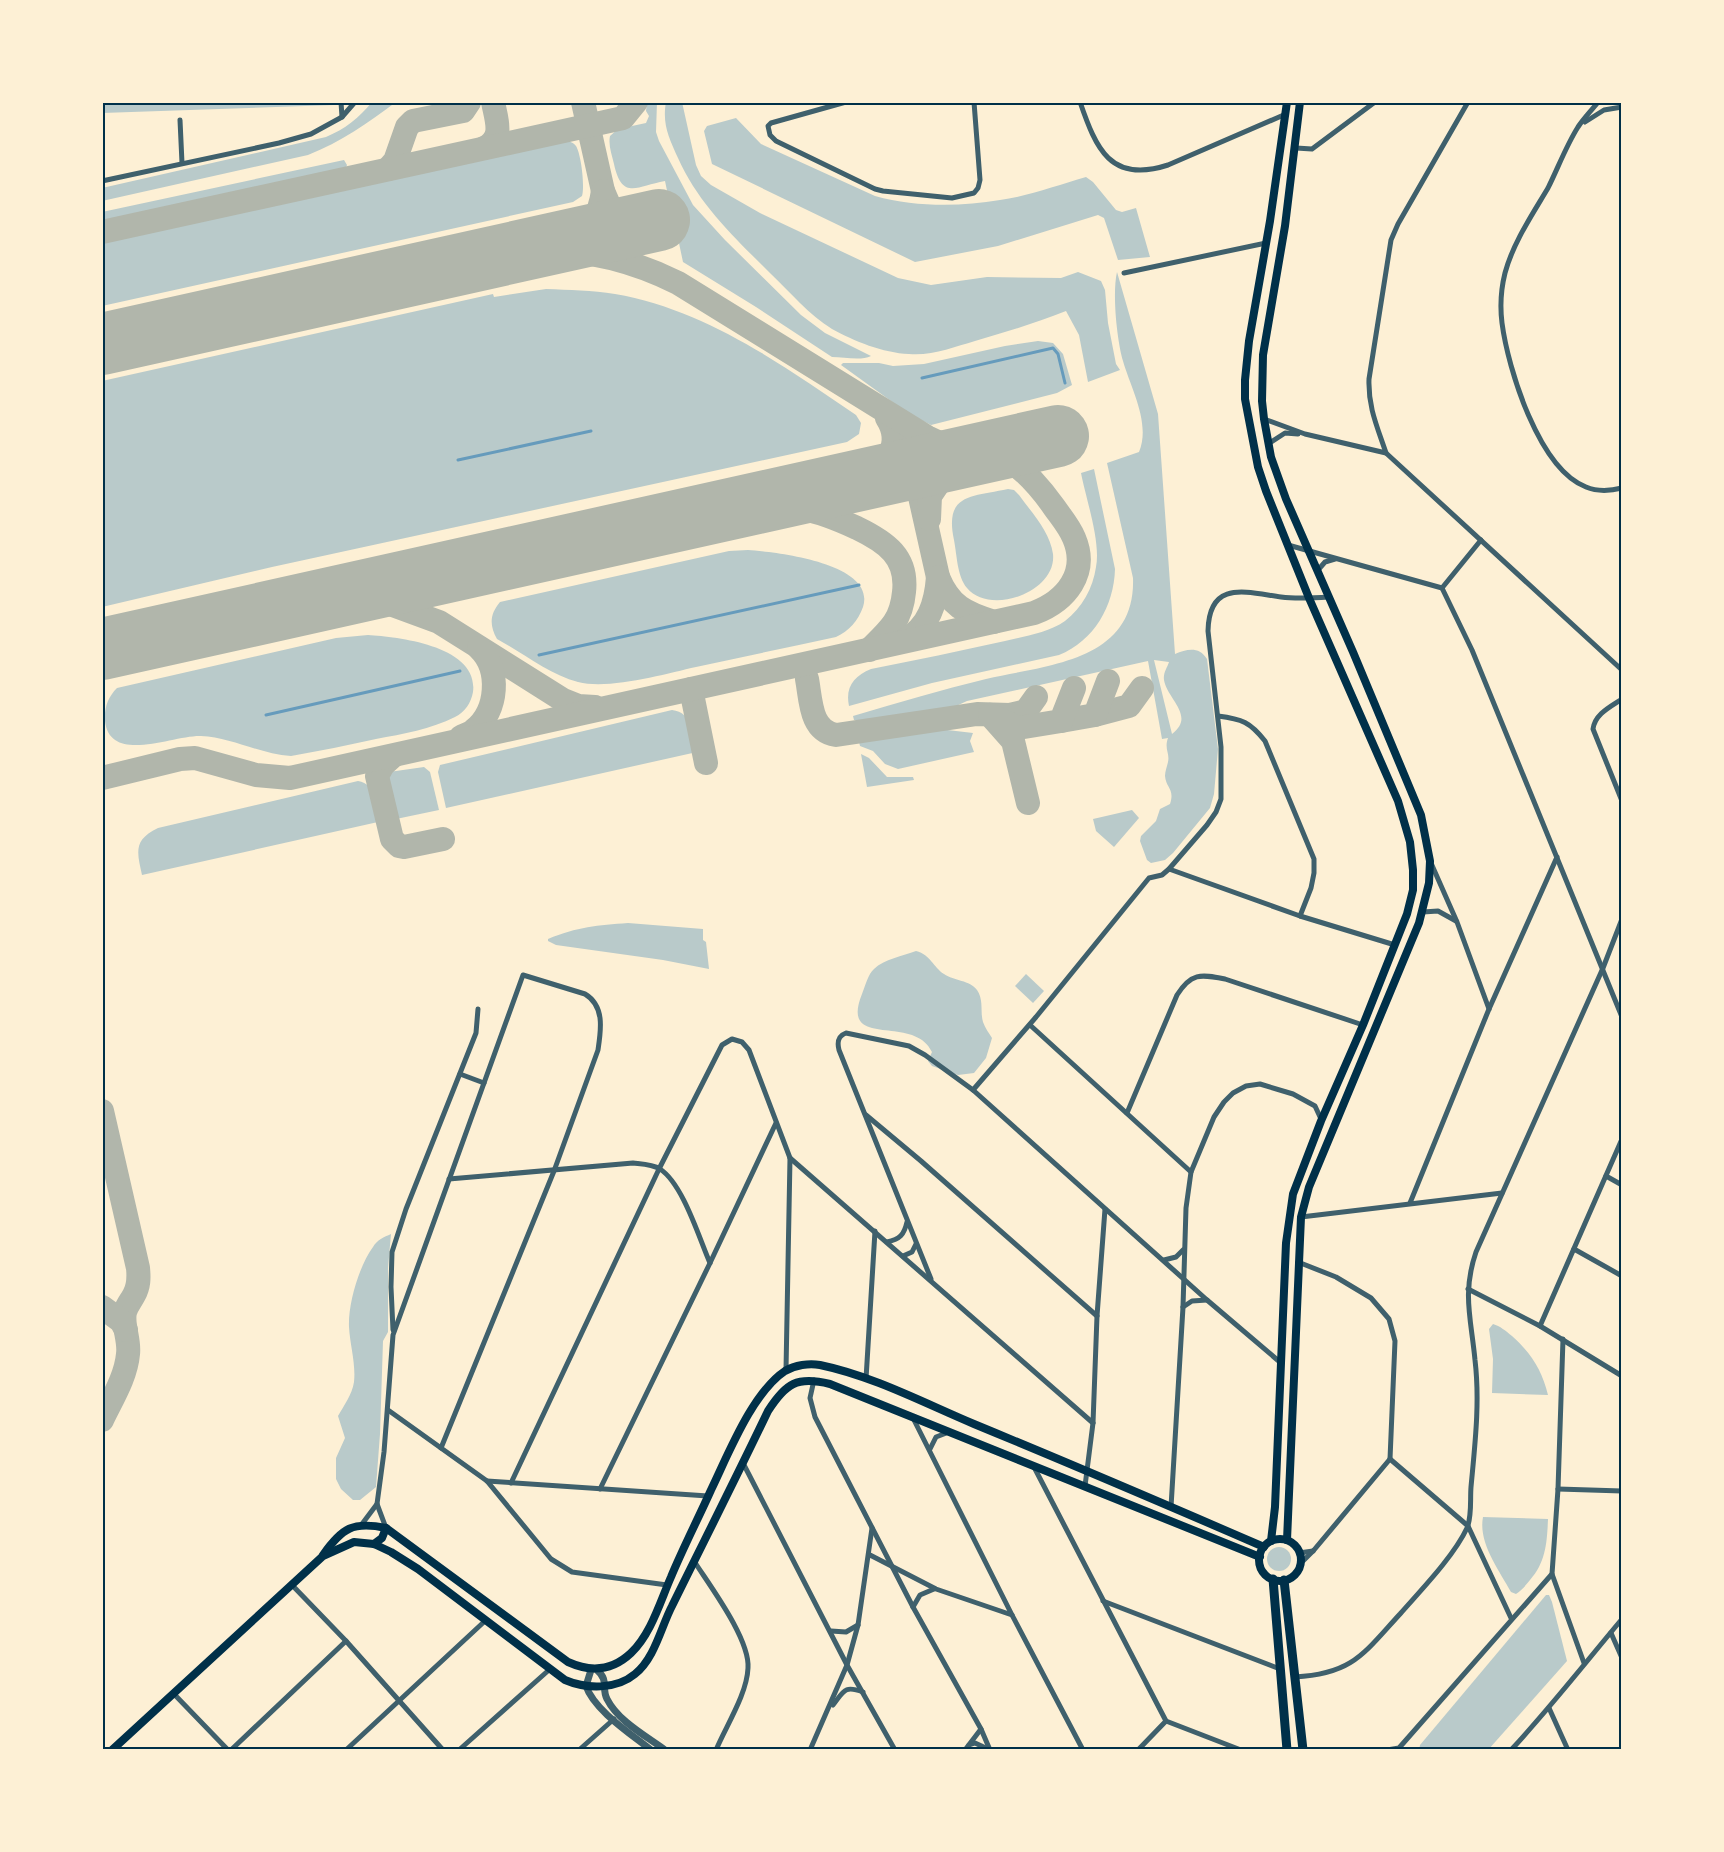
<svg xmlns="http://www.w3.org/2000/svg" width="1724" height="1852" font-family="'Archivo Narrow',sans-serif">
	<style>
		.green { fill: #b9caca; fill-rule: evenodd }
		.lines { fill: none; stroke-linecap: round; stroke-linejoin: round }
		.stream { stroke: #669bbc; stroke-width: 3 }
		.taxiway { stroke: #b1b6ab; stroke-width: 24 }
		.runway { stroke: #b1b6ab; stroke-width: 62 }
		.minor { stroke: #3f606c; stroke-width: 5 }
		.tertiary { stroke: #3f606c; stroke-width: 7 }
		.secondary { stroke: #003049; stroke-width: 8 }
		.primary { stroke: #003049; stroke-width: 9 }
		.neatline { fill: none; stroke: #003049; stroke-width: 2 }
	</style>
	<rect width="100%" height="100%" fill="#fdf0d5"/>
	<g class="green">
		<path d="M102,102H334V105L102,113Z"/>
		<path d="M372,102H396C368,123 341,142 308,155L102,201V188L326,137C345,129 359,118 372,102Z"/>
		<path d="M647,102H657L656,132L659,141L693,205L725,240L801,315L825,333L871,356C861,361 844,357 832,357L756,307L683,262L676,229L686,225L681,202L670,205L665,181C637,186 622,201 614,164C612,155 608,145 610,136L618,129L646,123L649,116L646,111Z"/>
		<path d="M666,102H682L696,165L701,176L711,185L760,213L898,278L931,285L987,277L1061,278L1078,272L1101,281L1105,290L1108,323L1116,364L1120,370L1088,382L1079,335L1066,311C1036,323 1006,332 975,341C954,347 932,356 909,354C883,353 854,341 832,329C809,315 790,292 771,274C735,238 699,205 678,158C669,138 662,124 666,102Z"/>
		<path d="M736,118L761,144L875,196C915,207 959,207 1000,200C1029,196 1058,185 1086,177L1093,182L1116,210L1122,212L1136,208L1150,257L1118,260L1104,218L1098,215L998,246L915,262L712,164L704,131L707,126Z"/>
		<path d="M562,140C567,141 572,141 576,146C581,154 585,186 582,196L573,202L102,306V241Z"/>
		<path d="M344,160L347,165L345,170L337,173L102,225V212Z"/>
		<path d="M1117,272L1158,414L1175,654C1187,649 1199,646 1207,659L1218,749L1214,794L1210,808L1173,853L1165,860L1151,863L1147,860L1140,841L1141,836L1156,821L1160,809L1170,804C1175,789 1166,788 1165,776C1165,771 1167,767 1168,762C1170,753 1164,749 1168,738L1162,739L1148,661L967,701L939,714L889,721L854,720L853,716C897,703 941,690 986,679C1046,665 1136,662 1133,578L1107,463L1139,452C1151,423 1131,389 1123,361C1117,340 1112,294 1117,272ZM1154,660L1169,662C1167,668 1163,673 1164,680C1167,699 1196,716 1172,734Z"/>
		<path d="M546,289C569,290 592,290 615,294C704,309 783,365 856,415L861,423L859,434L847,442L272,567L102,607V381L493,294L494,297Z"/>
		<path d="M1038,341L1053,343L1063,354L1072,385L1057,393L931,425L909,414L841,365L843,363H879L893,366L924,364L1005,346Z"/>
		<path d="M1094,469L1115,569C1114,606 1094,641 1059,655L932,683L849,706C845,687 854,676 871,669C916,660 960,651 1005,641C1025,636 1048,633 1065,621C1082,608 1093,588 1096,567C1101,542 1086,499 1081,473Z"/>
		<path d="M1008,489L1014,490L1019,495C1032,513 1050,532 1053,554C1057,592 990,616 967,588C957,576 957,555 954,540C944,493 972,497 1008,489Z"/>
		<path d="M748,550C775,552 877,563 863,607C858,621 849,631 836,637C789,647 743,657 696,667C665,674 609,690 578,682C550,675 523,653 497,639C489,625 490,614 500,602L729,551Z"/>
		<path d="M368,635C399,637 479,646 473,692C471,703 465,712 455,717C431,729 403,734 376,739C348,745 320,751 291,756C259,754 231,737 201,736C173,735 110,765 105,721C104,708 108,697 117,688L336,638Z"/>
		<path d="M672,710C693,712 693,736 697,752L446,808L438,772L440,765Z"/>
		<path d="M939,729L973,733L970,741L974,752L898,769L885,764L873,751L860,746L859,742Z"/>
		<path d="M861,754L869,758L887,777H913L914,780L867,787Z"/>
		<path d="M424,767L430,772L439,810L396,819L386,778L389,772Z"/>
		<path d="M358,781C377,784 375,805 378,822L142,875C137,852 133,840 158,828Z"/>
		<path d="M1132,810L1139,818L1114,847L1096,831L1093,819Z"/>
		<path d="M628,923L703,929V940L706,942L709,969L663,960L556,945L548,941V939C577,927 598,925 628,923Z"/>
		<path d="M916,951C931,955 933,967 944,974C954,981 970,980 977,990C984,1000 980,1012 983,1022C985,1028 989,1033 992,1038L986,1058L974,1073L958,1075L932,1066L928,1061L932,1052C914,1013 839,1051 862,994C865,987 868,974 874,969C884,959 903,956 916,951Z"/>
		<path d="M1026,974L1044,991L1033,1003L1015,986Z"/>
		<path d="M391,1234L388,1268V1332L383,1341L380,1434L376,1487L360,1500H353L341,1489L336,1479V1458L345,1438L338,1416C344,1405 352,1395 354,1382C356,1364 350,1345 349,1327C348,1304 359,1266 373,1247C377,1240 384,1237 391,1234Z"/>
		<path d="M1493,1324C1500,1326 1506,1331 1512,1336C1531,1353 1542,1370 1548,1395L1492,1393L1493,1359L1489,1329Z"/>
		<path d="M1483,1517L1548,1519C1547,1542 1546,1562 1530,1580C1526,1585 1522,1590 1516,1594L1511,1592C1499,1570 1478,1543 1483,1517Z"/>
		<circle cx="1279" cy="1559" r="12"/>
		<path d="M1546,1595H1549L1552,1602L1567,1661L1488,1750H1419L1420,1745Z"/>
	</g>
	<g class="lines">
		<g class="stream">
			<path d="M922,378L1053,348L1058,354L1065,383"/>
			<path d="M458,460L591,431"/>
			<path d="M539,655L859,585"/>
			<path d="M266,715L460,671"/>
		</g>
		<g class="taxiway">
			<path d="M583,102L603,191"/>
			<path d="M484,148C505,139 496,119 493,102"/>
			<path d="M388,169L395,161L407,127L413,121L463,111L469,102"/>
			<path d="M102,232L623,118L636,102"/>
			<path d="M565,241C590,227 599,220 603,191L613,214L622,229"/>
			<path d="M892,417L907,439L938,577"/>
			<path d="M860,480C884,468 905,446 887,418"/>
			<path d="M737,507C756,506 777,505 796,508C818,511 837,519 857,528C886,542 908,557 904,592C903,603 900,614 894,623C887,633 878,641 869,650"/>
			<path d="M929,519L930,496L947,471L968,461"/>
			<path d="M341,595L390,604L439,622L563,700L578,706L595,707"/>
			<path d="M905,640C929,627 936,603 938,577C950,606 965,613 994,622"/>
			<path d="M102,658L119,645"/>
			<path d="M807,679C811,700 810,731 836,735L977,714L1010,715L1026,711L1036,697"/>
			<path d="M691,689L706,763"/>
			<path d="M1095,715L1129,706L1142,688"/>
			<path d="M1061,721L1095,715L1108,681"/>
			<path d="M461,737C465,735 471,733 474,730C498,711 501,669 479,648"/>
			<path d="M393,756L383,765L377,776L392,839L399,846L404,847L443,839"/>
			<path d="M102,778L180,759L195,758L256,775L290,778L1034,613C1066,601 1089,573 1074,538C1069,526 1061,517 1054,507C1040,487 1023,468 1002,455C990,448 975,449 962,447C949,446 938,443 927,437L678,283C636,262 593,250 545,250C522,250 496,258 473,262"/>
			<path d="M1028,803L1013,741L990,715L1018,728L1061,721L1074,688"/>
			<path d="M102,1111L138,1268C139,1278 139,1286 134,1295C131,1301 127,1305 125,1312C122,1325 130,1340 128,1354C126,1377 112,1399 102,1420"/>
			<path d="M102,1307L121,1321L126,1330"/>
		</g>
		<g class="runway">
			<path d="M102,344L659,220"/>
			<path d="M102,649L1058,436"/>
		</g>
		<g class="minor">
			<path d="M341,102L342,117"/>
			<path d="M846,102L771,123L768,126L770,135L776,141L875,189L883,191L952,198L974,193L978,188L980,180L974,102"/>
			<path d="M1080,102C1096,148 1110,184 1168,165L1286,114"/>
			<path d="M1468,102L1398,224L1391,240L1369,379C1368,407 1377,426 1386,453L1622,670"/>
			<path d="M1598,102C1592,110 1584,118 1578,127C1566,146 1558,168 1548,188C1532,215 1513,243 1505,273C1501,289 1500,307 1502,323C1508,369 1539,469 1586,487C1598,492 1610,491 1622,488"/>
			<path d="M180,120L182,163"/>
			<path d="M1585,122L1604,110L1622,107"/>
			<path d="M1296,148L1312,149L1375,102"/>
			<path d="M102,181L279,143L311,134L342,117L355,102"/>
			<path d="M1124,273L1266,243"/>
			<path d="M1264,419L1305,434L1386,453"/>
			<path d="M1268,444L1285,433L1298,434"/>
			<path d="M1288,545L1442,588L1472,650L1622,1017"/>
			<path d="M1318,570L1325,562L1335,559"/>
			<path d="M1442,588L1481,540"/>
			<path d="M1622,699C1610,707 1595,714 1593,729L1622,801"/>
			<path d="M1218,716C1242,719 1250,722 1265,741L1314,859V873L1311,888L1300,916"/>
			<path d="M1431,863L1457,922L1489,1009"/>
			<path d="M1169,869L1300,916L1395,945"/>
			<path d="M1423,912L1438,911L1456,921"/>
			<path d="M1030,1025L1191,1172"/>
			<path d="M460,1074L484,1083"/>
			<path d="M973,1090L1036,1017L1149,878L1162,875L1169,869L1207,825L1216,812L1221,799V747L1208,631C1209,580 1245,592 1281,597C1297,599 1313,598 1329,597"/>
			<path d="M1127,1113L1177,995C1191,973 1200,974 1225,979L1363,1025"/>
			<path d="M866,1115L921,1161L1097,1316"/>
			<path d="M790,1158L1093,1423"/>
			<path d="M1606,1176L1622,1185"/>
			<path d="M449,1179L633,1163C642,1164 652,1164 660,1169C683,1184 699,1238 710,1263"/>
			<path d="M1410,1203L1489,1009L1557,857"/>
			<path d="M1301,1217L1502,1193"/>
			<path d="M887,1242C900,1239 904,1235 907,1222"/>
			<path d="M1574,1249L1622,1276"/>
			<path d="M903,1256L912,1252L916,1244"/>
			<path d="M1164,1260L1176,1257L1183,1250"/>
			<path d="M1298,1262L1336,1277L1371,1298L1389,1319L1395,1341L1390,1459L1314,1550L1300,1564"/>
			<path d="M931,1279L839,1050C837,1042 838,1036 846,1033L909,1046L925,1055L973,1090L1207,1300L1281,1363"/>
			<path d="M1468,1289L1540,1326L1622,1376"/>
			<path d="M1183,1307L1192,1301L1207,1300"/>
			<path d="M1540,1326L1622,1139"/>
			<path d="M393,1330L391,1287L392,1252L406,1209L476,1033L478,1009"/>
			<path d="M866,1379L875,1231"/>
			<path d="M814,1380L810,1398L815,1417L913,1607L981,1729L990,1750"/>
			<path d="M388,1410L487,1481L551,1559L572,1572L667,1585"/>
			<path d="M913,1418L1012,1615L1083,1750"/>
			<path d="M930,1449L936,1437L949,1432"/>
			<path d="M1390,1459L1468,1526L1511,1618"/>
			<path d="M743,1463L847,1665L895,1750"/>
			<path d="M1034,1467L1166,1721L1241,1750"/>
			<path d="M487,1481L708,1496"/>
			<path d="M511,1483L659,1169L722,1045L732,1039L742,1042L749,1050L790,1158L786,1370"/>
			<path d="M1085,1486L1093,1423L1097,1316L1105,1209"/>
			<path d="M600,1489L710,1263L776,1123"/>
			<path d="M1558,1489L1622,1491"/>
			<path d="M1171,1507L1183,1307L1186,1208L1191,1172L1214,1117L1224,1102L1233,1093L1246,1086L1260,1084L1293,1094L1315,1106L1321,1119"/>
			<path d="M362,1524L377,1504"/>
			<path d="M386,1528L377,1504L384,1452L393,1335L523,975L585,994C605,1006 601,1030 598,1050L554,1171L441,1448"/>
			<path d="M1299,1553L1313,1551"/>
			<path d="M870,1555L936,1589L1012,1615"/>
			<path d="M694,1561C710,1586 750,1639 748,1668C747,1694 726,1726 716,1750"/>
			<path d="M1552,1574L1584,1663"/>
			<path d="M291,1584L346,1641L443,1750"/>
			<path d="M1103,1601L1280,1669"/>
			<path d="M913,1607L920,1595L934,1589"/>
			<path d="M831,1631L846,1632L858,1625"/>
			<path d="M1611,1633L1622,1658"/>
			<path d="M1295,1677C1353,1674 1364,1653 1400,1614C1421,1590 1454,1556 1467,1528C1472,1517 1470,1499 1471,1487C1475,1444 1480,1402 1475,1360C1471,1318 1462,1293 1476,1252L1603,968L1622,919"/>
			<path d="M173,1693L228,1750"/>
			<path d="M833,1705C844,1691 844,1685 863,1692"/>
			<path d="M1549,1708L1568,1750"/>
			<path d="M969,1745L975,1743L988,1749"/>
			<path d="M231,1750L346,1641"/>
			<path d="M346,1750L486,1620"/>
			<path d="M459,1750L550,1669"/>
			<path d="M579,1750L614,1719"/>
			<path d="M810,1750L847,1665L858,1625L872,1528"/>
			<path d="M965,1750L981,1729"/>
			<path d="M1138,1750L1166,1721"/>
			<path d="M1387,1750L1399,1748L1552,1574L1558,1489L1563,1339"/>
			<path d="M1511,1750C1550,1708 1585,1663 1622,1619"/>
		</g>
		<g class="tertiary">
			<path d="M596,1669C610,1681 601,1688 607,1699C618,1721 646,1736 665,1750"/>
			<path d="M591,1670L586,1686C594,1710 631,1734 651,1750"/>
		</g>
		<g class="secondary">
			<circle cx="1280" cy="1560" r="21"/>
			<path d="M1287,1540L1301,1217L1309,1187L1419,923L1429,883L1430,861L1421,815L1353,652L1286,499L1271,457L1264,419L1262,401L1263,355L1285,226L1300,102"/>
			<path d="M1271,1541L1275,1507L1286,1243L1293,1194L1321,1121L1363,1025L1407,914L1413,890V870L1410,842L1398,801L1309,598L1266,491L1258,467L1245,399V380L1249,341L1270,221L1287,102"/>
			<path d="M374,1544L382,1538L386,1528"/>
			<path d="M323,1555C342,1528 353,1521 386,1528L568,1662C590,1672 612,1671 631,1653C651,1634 660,1602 671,1577C683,1548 698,1519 711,1490C728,1455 752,1393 785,1371C795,1365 809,1363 820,1365C873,1376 924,1403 974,1424C1071,1464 1167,1505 1264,1547"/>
			<path d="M112,1750L323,1556L354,1542L374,1544L391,1552L418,1569L565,1680C586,1689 616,1690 635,1674C655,1658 661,1627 672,1606C704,1541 737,1476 768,1411C786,1383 797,1376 830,1384L1260,1557"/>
		</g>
		<g class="primary">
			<path d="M1273,1579L1287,1750"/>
			<path d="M1284,1580L1303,1750"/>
		</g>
	</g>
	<rect width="1724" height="1852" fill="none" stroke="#fdf0d5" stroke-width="207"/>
	<rect x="104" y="104" width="1516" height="1644" class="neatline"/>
</svg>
